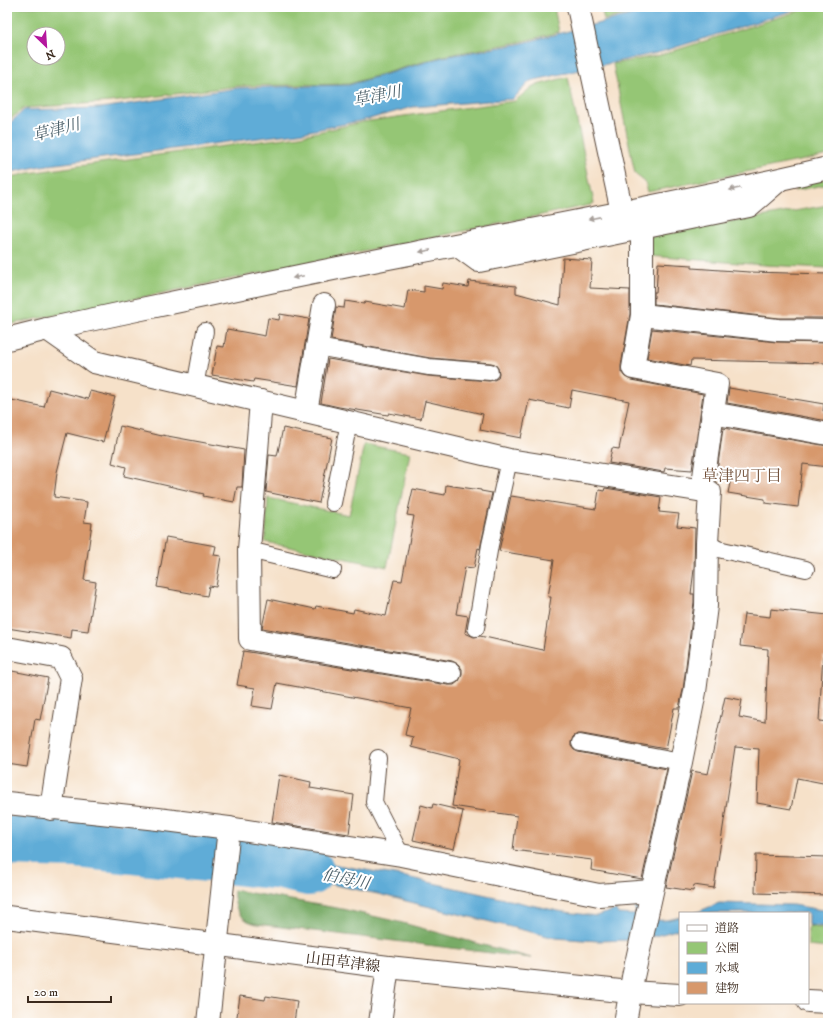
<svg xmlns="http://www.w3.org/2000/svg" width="835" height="1030" font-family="'IM FELL DW Pica','Noto Serif JP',serif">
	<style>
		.green { fill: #95c675; stroke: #68784a; fill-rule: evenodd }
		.forest { fill: #78ab66; stroke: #5a6a42 }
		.water { fill: #5eacd7; stroke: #4c6b7a }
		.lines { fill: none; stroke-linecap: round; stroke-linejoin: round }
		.river { stroke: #5eacd7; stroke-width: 50 }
		.building { fill: #d7986c }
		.lane-casing { stroke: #574538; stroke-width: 18 }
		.street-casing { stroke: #574538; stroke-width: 24 }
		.secondary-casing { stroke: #574538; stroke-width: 24 }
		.lane { stroke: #fff; stroke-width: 16 }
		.street { stroke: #fff; stroke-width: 22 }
		.secondary { stroke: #fff; stroke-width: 22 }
		.oneway { fill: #a79f9a }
		.labels { text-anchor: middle; stroke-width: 4; stroke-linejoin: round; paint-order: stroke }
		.street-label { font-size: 15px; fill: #3b2a1e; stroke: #fff }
		.water-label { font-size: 16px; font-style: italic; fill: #495e68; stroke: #fff }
		.neighbourhood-label { font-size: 16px; fill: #725039; stroke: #fff }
	</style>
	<rect width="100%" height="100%" fill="#fff"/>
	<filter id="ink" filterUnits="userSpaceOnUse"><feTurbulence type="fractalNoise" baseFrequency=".025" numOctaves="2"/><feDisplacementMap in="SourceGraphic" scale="8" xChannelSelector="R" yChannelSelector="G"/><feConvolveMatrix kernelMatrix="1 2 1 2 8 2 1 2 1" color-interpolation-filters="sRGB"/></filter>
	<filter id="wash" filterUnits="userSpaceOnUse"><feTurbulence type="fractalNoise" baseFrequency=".012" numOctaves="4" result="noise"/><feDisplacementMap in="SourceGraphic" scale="16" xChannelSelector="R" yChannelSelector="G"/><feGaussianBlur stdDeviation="0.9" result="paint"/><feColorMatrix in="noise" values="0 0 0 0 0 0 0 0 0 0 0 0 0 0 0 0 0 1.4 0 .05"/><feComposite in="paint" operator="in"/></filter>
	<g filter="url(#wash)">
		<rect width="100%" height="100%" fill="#f6e1c9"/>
		<g class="green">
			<path d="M7,7H554L559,32L520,42L443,56L349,84L238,86L111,102L24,108L7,122ZM34,34H58V58H34Z"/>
			<path d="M601,7H654L604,20Z"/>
			<path d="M811,7H828V155L648,192L645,182L635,174L613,64L661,55Z"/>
			<path d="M568,77L594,203L590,205L7,325V178L29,173L150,156L300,136L363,122L411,115L515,101L533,86Z"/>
			<path d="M828,179V184L794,191L800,184Z"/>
			<path d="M828,205V268L764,265L649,256V237Z"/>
			<path d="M364,444L410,453L387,567L265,542L268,498L349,515Z"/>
			<path d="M808,926L828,929V948L808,946Z"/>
		</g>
		<path class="forest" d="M234,890L342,909L399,922L531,958L257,924C253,923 248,922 245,919C236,913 233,900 234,890Z"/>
		<g class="water">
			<path d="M661,7H804L661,52L530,81L513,99L413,107L369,119L305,132L41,166L7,173V126L24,110L101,108L238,88L349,85L443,57L519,44Z"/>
			<path d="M243,851L314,861L406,877L558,911L596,916L616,910L618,914L636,915L634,904C654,920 654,924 680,917V929L655,936L629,940L598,941L555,938L378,894L273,872L240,868Z"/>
			<path d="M719,903L793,905L828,911V927L808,925V913H695Z"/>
		</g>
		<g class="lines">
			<path class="river" d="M7,841L75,843L282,865L309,871"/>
		</g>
		<g id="blocks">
			<g class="building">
				<path d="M563,258L592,260L590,288L630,290V314L621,366V372L625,377L631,380L703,394L692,470L665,468L664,472L609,463L612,448L619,449L629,401L572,390L569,408L529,400L521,438L480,430L483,414L425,401L421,419L389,413L388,415L339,407L321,403L328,359L428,376L489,381L494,380L498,378L499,373L498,368L495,364L491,363L430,358L331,340L336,307L344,308L345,301L364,304L365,302L405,309L408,290L424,292V286L442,289L443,283L468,287L469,281L516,286V293L560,305Z"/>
				<path d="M658,263L692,265V268L749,272L828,274V318H779L654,304V292H656Z"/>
				<path d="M280,314L309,319L298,386L254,379L253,382L212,375L217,346L224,347L227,329L265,336L268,318L279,320Z"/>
				<path d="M652,329L777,342L828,343V363L691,360L690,366L647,358Z"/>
				<path d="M729,388L824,404L823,411L828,412V421L727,403Z"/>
				<path d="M49,389L88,399L90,391L115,397L103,442L67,433L57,472L54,497L87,502L84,522L92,523L84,580L96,582L88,631L72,629L71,638L7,628V399L44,407Z"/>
				<path d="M120,426L162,436V435L244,450L242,487H237L234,502L203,496L204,494L124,476L126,467L112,463Z"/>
				<path d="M283,428L332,438L319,503L266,492L269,455L277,456Z"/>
				<path d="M723,428L828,446V467L803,464L798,507L765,503V499L728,493L732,473L717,472Z"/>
				<path d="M446,485L481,490V491L492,493L480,549L478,548L474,568L465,567L456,614L468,616L465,633L474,637L480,636L543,650L551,597H548L554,560L499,551L511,496L596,509L599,490L604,491L605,488L661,497L659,512L679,514L677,526L695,528L694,569L691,594H694V602L683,690L679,708H674L666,749L582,734H577L573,737L571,742V746L574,750L578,752L667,769L642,879L591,870L592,860L513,850L517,816L452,806L459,759L411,747L413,737L405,735L411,708L277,683L272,709L252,706L255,688L237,685L243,651L448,685H454L459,681L462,675V669L458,664L452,661L262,628L268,599L315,609L316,606L353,613L354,609L386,616L394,580L402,581L414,516L407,515L413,489L445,495Z"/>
				<path d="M166,537L216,546L214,555L221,556L216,587L209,586L207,596L157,587Z"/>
				<path d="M771,609L828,615V657L823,656L819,721L828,722V784L797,778L791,809L757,803L759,749L735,747L714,888L694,885L693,891L666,887L692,771L708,774L725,697L742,700L739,717L765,722L768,649L740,646L744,614L770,617Z"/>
				<path d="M7,670L48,678L40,720L35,719L27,767L7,764Z"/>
				<path d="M279,775L311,782L310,788L354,795L349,834L272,822Z"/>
				<path d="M433,804L463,811L454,849L413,840L421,805L432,808Z"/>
				<path d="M756,855L828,857V895L755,893Z"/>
				<path d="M240,996L265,1000L266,996L297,1001L294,1023H236Z"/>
			</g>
		</g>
	</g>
	<g filter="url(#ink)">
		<use href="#blocks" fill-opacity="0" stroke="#574538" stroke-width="1"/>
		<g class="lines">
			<g class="lane-casing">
				<g id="lane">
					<path d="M317,347L429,367L490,372"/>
					<path d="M195,387L205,331"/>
					<path d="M333,503L349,422"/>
					<path d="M707,543L718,549L806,569"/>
					<path d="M249,550L333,570"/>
					<path d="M476,628L490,545L509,460"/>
					<path d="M580,743L681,762"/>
					<path d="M378,758L374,802L401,855"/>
				</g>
			</g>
			<g class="street-casing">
				<g id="street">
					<path d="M578,7L622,212"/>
					<path d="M642,227V315L633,368L717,384L702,491"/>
					<path d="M457,245L479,261L749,206L778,181"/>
					<path d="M642,315L778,330L828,331"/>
					<path d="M47,329L94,362L509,460L710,492L707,543L706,606L695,692L681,762L633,977L625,1023"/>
					<path d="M7,339L47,329C166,304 285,278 404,255C546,227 688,201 828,168"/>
					<path d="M261,401L249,550L250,639L450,673"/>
					<path d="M306,412L324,305"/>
					<path d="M712,413L828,434"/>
					<path d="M7,648L61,658L71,678L51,809"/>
					<path d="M7,803L158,819L229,828L401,855L599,895L651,891"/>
					<path d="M208,1023L229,828"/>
					<path d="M380,1023L388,967"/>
				</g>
			</g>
			<g class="secondary-casing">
				<g id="secondary">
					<path d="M7,917L388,967L630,992L680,995"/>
					<path d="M808,1001L828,1002"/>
				</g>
			</g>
			<use href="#lane" class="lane"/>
			<use href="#street" class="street"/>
			<use href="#secondary" class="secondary"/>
		</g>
		<defs><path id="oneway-solid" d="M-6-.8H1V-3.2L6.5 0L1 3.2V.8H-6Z"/></defs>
		<g class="oneway">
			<use href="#oneway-solid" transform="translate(735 189) rotate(168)"/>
			<use href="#oneway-solid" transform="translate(594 218) rotate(169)"/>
			<use href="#oneway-solid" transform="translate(425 251) rotate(169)"/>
			<use href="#oneway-solid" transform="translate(298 277) rotate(168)"/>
		</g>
	</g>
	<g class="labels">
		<g class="street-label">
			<text transform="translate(343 962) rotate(7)" y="5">山田草津線</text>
		</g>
		<g class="water-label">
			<text transform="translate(377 95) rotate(-11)" y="6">草津川</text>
			<text transform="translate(56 129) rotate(-15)" y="6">草津川</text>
			<text transform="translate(346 878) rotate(12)" y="6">伯母川</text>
		</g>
		<g class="neighbourhood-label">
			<text x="742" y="481">草津四丁目</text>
		</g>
	</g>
	<rect width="835" height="1030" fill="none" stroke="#fff" stroke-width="24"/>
	<rect x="679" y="912" width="130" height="92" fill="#ffffff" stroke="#b1aaa5"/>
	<rect x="687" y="925" width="20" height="6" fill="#ffffff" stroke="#b1aaa5"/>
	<text x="715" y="932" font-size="12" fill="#3b2a1e">道路</text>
	<rect x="687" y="942" width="20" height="12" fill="#95c675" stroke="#b1aaa5"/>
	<text x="715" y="952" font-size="12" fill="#3b2a1e">公園</text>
	<rect x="687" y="962" width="20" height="12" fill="#5eacd7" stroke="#b1aaa5"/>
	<text x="715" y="972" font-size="12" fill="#3b2a1e">水域</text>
	<rect x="687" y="982" width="20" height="12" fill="#d7986c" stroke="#b1aaa5"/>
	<text x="715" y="992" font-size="12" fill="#3b2a1e">建物</text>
	<g transform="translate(46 46) rotate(155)"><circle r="19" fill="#ffffff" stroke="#b1aaa5"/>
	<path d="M0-3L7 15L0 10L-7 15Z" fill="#b5179e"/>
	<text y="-6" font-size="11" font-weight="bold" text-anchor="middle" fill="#3b2a1e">N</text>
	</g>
	<path d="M28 996v6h83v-6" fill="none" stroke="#3b2a1e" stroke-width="2"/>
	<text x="34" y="996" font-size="12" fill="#3b2a1e" stroke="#ffffff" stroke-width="3" paint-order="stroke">20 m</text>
</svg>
